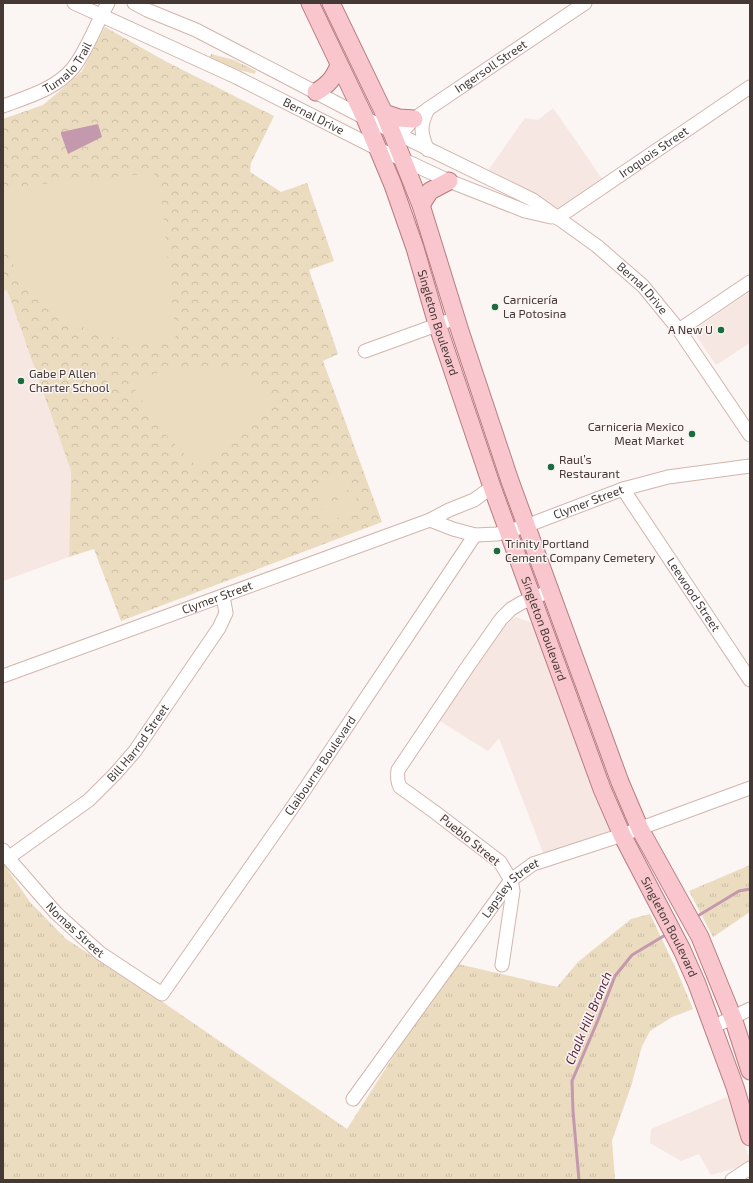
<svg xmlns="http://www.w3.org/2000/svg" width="753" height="1183" font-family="'Exo 2',sans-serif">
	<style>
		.built { fill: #f7e7e3 }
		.grass { fill: url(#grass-tufts) }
		.park { fill: url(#park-crowns) }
		.pitch { fill: #ebdcc0 }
		.water { fill: #c498ad }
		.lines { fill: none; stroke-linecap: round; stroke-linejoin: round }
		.stream { stroke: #c498ad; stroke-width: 3 }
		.minor-casing { stroke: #d2b5ad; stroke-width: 15 }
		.major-casing { stroke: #b77c81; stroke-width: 19 }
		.minor { stroke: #fff; stroke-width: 13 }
		.major { stroke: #f8c6cc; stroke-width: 17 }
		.poi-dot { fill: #1b6c3d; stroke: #fbf5f3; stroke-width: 1.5 }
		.labels { text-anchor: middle; stroke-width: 3; stroke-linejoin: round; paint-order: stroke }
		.street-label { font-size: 12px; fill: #453936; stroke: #fbf5f3 }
		.poi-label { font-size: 12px; fill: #453936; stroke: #fbf5f3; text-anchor: start }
		.water-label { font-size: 13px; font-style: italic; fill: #5b2542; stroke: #fbf5f3 }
	</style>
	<defs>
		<pattern id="grass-tufts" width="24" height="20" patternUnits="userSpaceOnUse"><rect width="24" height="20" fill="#ebdcc0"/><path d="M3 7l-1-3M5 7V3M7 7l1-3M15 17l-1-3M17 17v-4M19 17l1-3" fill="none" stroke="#cbbea6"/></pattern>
		<pattern id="park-crowns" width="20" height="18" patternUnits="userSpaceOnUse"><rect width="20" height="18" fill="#ebdcc0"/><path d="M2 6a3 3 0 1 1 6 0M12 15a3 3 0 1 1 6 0" fill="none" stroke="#cbbea6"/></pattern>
	</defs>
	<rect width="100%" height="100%" fill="#fbf5f3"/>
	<g class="built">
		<path d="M553,108L603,180L560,208H556L487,172L525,118L538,120Z"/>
		<path d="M7,290L71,471L69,557L3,581V291Z"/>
		<path d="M750,292V343L716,365L697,337L696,331L699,326Z"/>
		<path d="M516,617L532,623L610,831L544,855L499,738L488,751L435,718L505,621Z"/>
		<path d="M727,1097L750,1160V1164L711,1175L699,1154L681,1161L650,1143L651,1129Z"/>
	</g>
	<g class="grass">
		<path d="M211,54L234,60L256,71L255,74L231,68L210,57Z"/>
		<path d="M3,863L30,902L66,939L154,996L347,1129L423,1010L458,964L557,987L578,962L631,919L650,914L677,971L693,1009L672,1017L650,1031L642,1046L632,1083L612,1141L615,1180H3Z"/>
		<path d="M750,865V912L713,937L689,891Z"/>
	</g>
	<path class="park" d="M105,27L165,61L274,116L251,163L250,172L281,192L307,183L334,261L309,270L338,354L323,361L382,522L121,621L94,549L69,557L71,471L7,290L3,291V119L43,105L63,88L82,71Z"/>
	<g class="pitch">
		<path d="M153,173L160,181L176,341C115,346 50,326 17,271C12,262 5,251 3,240C1,225 3,204 3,188Z"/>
		<path d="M169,369L235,370L273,400L207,467H197L164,433L130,382Z"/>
		<path d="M347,473L353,488L319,501L313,485Z"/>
		<path d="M355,494L360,510L326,522L321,506Z"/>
	</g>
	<path class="water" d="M98,124L102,137L68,154L61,134V132Z"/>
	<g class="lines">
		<g class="stream">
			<path d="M696,917L739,891L750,889"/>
			<path d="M579,1180L573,1111L572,1081L598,1020L615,976L632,955L667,934"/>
		</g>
		<g class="minor-casing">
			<g id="minor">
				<path id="s1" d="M74,3L236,77L378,149L404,160L449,181L525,211L551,217"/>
				<path id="s2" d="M134,3L147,10L196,30L365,118L533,200L597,246L643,286L679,330L750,435"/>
				<path id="s3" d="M3,106C27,97 56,89 73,68C88,49 96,24 108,3"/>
				<path d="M428,109C420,125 420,133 428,150"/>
				<path id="s4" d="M399,135L414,119L428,109L585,3"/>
				<path id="s5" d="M557,218L750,87"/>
				<path d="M679,330L750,282"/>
				<path d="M365,351L456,318"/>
				<path id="s6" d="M623,489L750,680"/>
				<path d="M430,520L449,510L474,500L492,487"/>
				<path id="s7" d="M3,676L430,520L453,529L475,535L497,534L526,526L623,489L668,477L750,466"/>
				<path id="s8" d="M3,850L8,858L56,913L100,953L162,994L301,795L475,535"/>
				<path id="s9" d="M8,858L89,800L115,774L135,751L219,628L226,613L223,596"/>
				<path d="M502,965L513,891L511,880L500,862L436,813L400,787C397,781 397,777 398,770L466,669L501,619L511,609L521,603L550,591"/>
				<path d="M713,1027L750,1009"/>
				<path id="s10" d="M353,1099L511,880L533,864L622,835L750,788"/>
				<path d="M732,1180L750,1168"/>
			</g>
		</g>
		<g class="major-casing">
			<g id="major">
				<path id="s11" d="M310,3L365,118L393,185L415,248L437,324L492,487L602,789L622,835L682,950L697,984L735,1087L750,1137"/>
				<path d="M331,3L384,113L421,205L460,331L510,481L620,782L640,829L700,937L733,1018L750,1071"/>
				<path d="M316,92C328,85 334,78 339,65"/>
				<path d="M384,113L399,118L414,119"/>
				<path d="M421,205L430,191L449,181"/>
			</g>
		</g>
		<use href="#minor" class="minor"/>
		<use href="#major" class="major"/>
	</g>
	<g class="poi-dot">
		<circle cx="495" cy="307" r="4"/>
		<circle cx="721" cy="330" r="4"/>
		<circle cx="21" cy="381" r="4"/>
		<circle cx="692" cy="434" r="4"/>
		<circle cx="551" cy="467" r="4"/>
		<circle cx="497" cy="551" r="4"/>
	</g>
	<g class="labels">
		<g class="street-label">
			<text dy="4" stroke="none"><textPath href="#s3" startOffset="77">Tumalo Trail</textPath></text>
			<text dy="4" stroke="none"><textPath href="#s4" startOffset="115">Ingersoll Street</textPath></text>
			<text dy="4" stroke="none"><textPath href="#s1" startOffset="265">Bernal Drive</textPath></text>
			<text dy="4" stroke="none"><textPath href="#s5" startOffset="117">Iroquois Street</textPath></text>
			<text dy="4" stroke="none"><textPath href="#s2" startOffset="586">Bernal Drive</textPath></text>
			<text dy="4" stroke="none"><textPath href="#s11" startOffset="345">Singleton Boulevard</textPath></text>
			<text dy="4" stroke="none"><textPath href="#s7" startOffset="621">Clymer Street</textPath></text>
			<text dy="4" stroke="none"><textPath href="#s6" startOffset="127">Leewood Street</textPath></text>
			<text dy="4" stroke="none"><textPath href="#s7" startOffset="228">Clymer Street</textPath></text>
			<text dy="4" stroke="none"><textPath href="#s11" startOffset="669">Singleton Boulevard</textPath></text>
			<text dy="4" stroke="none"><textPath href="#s9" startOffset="175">Bill Harrod Street</textPath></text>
			<text dy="4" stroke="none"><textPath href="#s8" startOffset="494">Claibourne Boulevard</textPath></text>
			<text transform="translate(470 840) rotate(39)" y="4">Pueblo Street</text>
			<text dy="4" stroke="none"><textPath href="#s10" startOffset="264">Lapsley Street</textPath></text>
			<text dy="4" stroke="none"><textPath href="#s11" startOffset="993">Singleton Boulevard</textPath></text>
			<text dy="4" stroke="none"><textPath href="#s8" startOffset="108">Nomas Street</textPath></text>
		</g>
		<g class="poi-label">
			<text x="503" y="304">Carnicería<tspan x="503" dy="14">La Potosina</tspan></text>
			<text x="713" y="334" text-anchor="end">A New U</text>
			<text x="29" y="378">Gabe P Allen<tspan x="29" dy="14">Charter School</tspan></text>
			<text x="684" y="431" text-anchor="end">Carniceria Mexico<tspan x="684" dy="14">Meat Market</tspan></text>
			<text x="559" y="464">Raul’s<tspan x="559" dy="14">Restaurant</tspan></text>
			<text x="505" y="548">Trinity Portland<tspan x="505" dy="14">Cement Company Cemetery</tspan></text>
		</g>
		<g class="water-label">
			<text transform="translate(588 1018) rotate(-67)" y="5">Chalk Hill Branch</text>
		</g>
	</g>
	<rect width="753" height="1183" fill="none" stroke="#453936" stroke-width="8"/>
</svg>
